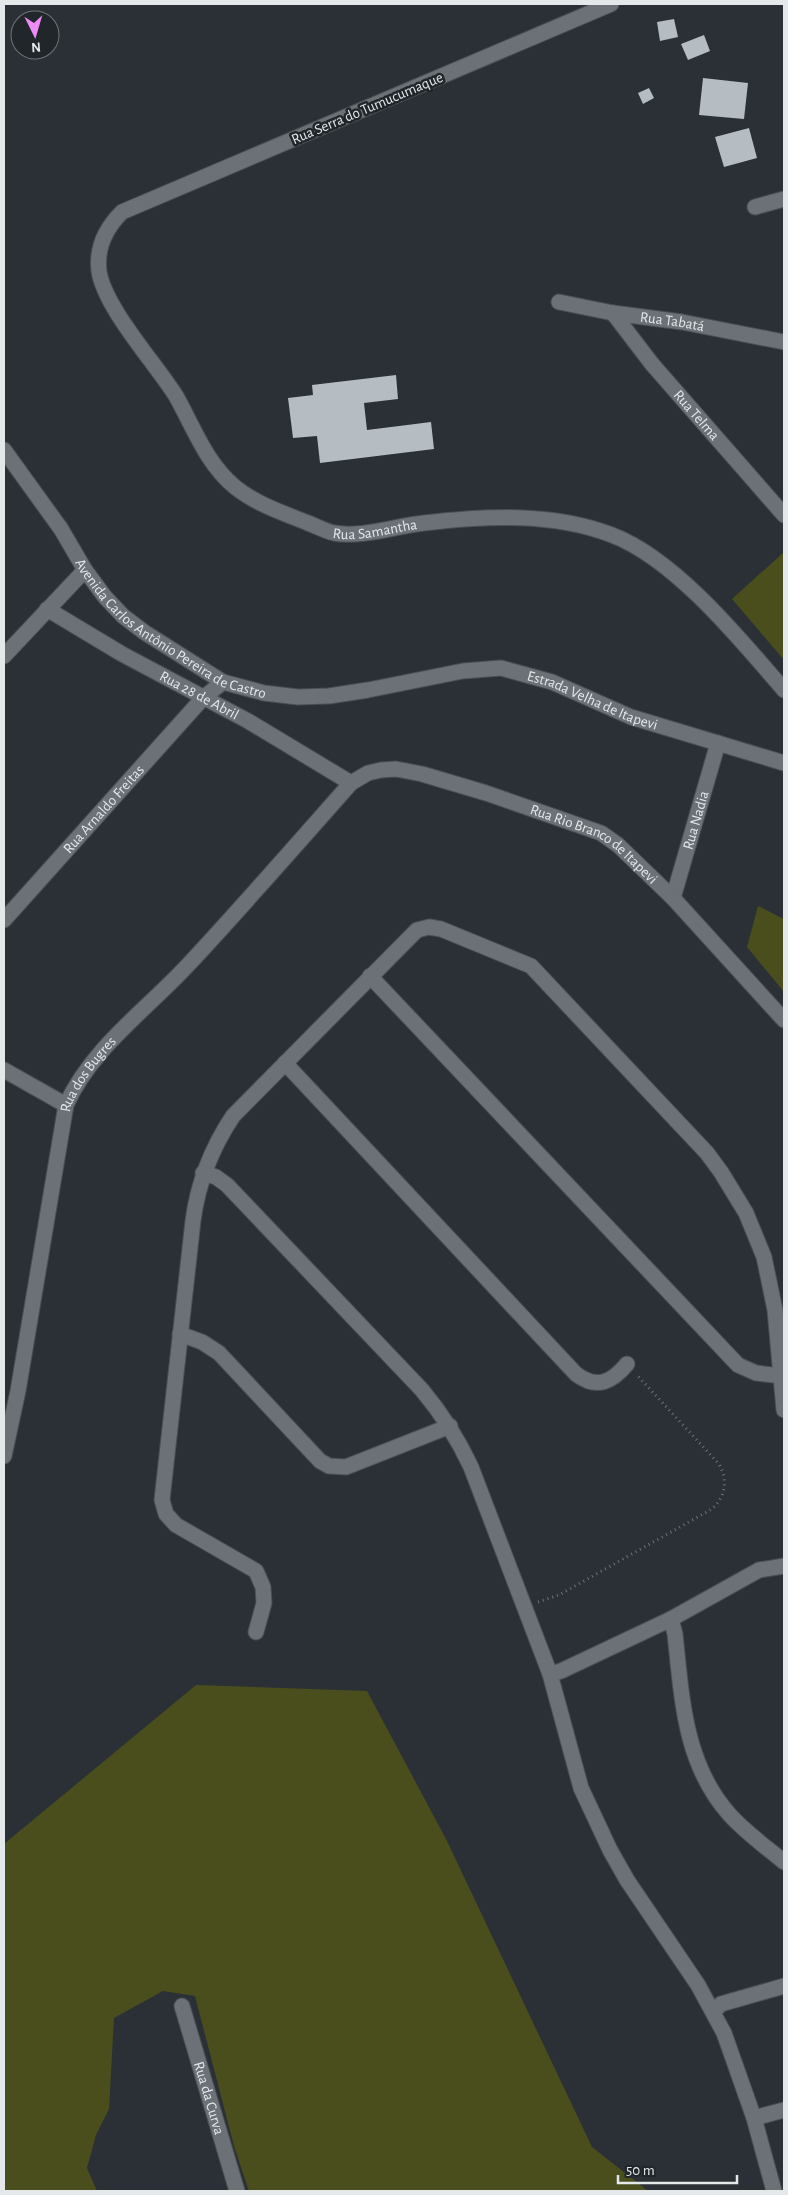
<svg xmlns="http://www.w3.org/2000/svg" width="788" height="2195" font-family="'Alegreya Sans',sans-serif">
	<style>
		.green { fill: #4a4e1c }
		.building { fill: #b5bcc2 }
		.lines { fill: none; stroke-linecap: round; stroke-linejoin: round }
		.minor-casing { stroke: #494e53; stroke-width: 17 }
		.path { stroke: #6d7377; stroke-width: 3; stroke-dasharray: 1 4; stroke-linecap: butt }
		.minor { stroke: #6b7177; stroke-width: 15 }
		.labels { text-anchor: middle; stroke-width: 5; stroke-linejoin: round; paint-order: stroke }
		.street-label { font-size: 15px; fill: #e4e8eb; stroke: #21262b }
	</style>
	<rect width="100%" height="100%" fill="#2a3035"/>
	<g class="green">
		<path d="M784,552V660L732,599Z"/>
		<path d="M758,906L784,919V992L747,947Z"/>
		<path d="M196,1685L367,1691L446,1839L592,2147L648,2191H249L234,2146L195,1996L163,1991L114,2018L109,2109L96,2135L87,2168L97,2191H4V1844Z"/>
	</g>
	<g class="building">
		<path d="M674,19L678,37L660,41L657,22Z"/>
		<path d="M704,35L710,51L688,60L681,44Z"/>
		<path d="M703,78L748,83L744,119L699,115Z"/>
		<path d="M649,88L654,98L643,104L638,93Z"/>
		<path d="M749,128L757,158L724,167L715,137Z"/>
		<path d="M396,375L398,399L364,403L367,430L431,422L434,449L320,463L317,436L293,438L288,398L313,395L312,385Z"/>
	</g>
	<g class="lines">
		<g class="minor-casing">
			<g id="minor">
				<path id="s1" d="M611,4L122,212C106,228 96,247 99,271C104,307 156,364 176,396C194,428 206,463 235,487C256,504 283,513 308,523C316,526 325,531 334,533C363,538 395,526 424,523C486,516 552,512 612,535C675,559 740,639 784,690"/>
				<path d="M755,207L784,199"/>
				<path id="s2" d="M559,302L613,313L682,322L784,342"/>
				<path id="s3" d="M613,313L652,364L784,515"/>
				<path id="s4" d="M4,450L61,529L85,570L105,597L123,616L144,632L223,682L264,693L298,697L329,696L368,690L463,671L501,668L552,682L631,717L784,763"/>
				<path id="s5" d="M47,609L122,654L248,721L351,783"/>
				<path d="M4,656L85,570"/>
				<path id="s6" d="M673,898L718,743"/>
				<path id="s7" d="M4,920L203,698L223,682"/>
				<path d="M370,976L738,1365L756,1373L782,1376"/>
				<path d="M285,1063L576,1374C597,1390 612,1382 627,1364"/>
				<path d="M4,1070L66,1105"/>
				<path d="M203,1173L216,1177L227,1185L422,1390C442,1414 458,1439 471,1467L550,1674L581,1788L610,1850L627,1880L698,1985L724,2033L754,2118L774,2191"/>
				<path d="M180,1334L202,1342L219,1353L320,1461L329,1466L346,1467L450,1426"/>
				<path id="s8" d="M4,1456L18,1391L66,1105C91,1049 146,1010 187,966C243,906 297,844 351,783L368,773L381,770L396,769L422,774L486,793L601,833L618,845L673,898L784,1020"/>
				<path d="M671,1619L675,1634C682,1698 684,1763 729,1814C745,1832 766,1847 784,1862"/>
				<path d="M256,1632L264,1603L263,1587L256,1571L176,1525L166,1514L162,1500L193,1221C198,1182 211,1149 233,1116L417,930L429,927L441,929L531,966L707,1153L721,1172L746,1213L764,1257L775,1310L784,1410"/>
				<path d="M550,1674L561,1671L671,1619L759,1570L784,1566"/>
				<path id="s9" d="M182,2006L237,2191"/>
				<path d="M713,2012L721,2004L784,1986"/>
				<path d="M754,2118L784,2110"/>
			</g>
		</g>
		<path class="path" d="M538,1602L559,1595L712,1509C726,1496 728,1480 719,1464L636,1374"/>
		<use href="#minor" class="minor"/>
	</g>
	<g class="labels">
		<g class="street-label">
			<text transform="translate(367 108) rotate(-23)" y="5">Rua Serra do Tumucumaque</text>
			<text dy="5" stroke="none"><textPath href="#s2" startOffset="115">Rua Tabatá</textPath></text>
			<text dy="5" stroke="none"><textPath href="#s3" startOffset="132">Rua Telma</textPath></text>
			<text dy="5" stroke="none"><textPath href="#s1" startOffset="1005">Rua Samantha</textPath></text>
			<text dy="5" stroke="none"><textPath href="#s4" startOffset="251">Avenida Carlos Antônio Pereira de Castro</textPath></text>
			<text dy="5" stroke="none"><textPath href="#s5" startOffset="175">Rua 28 de Abril</textPath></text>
			<text dy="5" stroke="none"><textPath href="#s4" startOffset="704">Estrada Velha de Itapevi</textPath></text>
			<text dy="5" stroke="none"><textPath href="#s7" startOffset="149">Rua Arnaldo Freitas</textPath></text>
			<text dy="5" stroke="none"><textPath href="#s6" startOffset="81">Rua Nadia</textPath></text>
			<text dy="5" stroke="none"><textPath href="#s8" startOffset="1050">Rua Rio Branco de Itapevi</textPath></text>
			<text dy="5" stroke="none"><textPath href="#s8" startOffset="394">Rua dos Bugres</textPath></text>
			<text dy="5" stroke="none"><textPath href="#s9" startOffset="96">Rua da Curva</textPath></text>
		</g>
	</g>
	<rect width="788" height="2195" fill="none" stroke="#e4e8eb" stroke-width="10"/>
	<g transform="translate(35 35) rotate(175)"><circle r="24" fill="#21262b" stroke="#6f7478"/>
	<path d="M0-4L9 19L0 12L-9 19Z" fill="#ef8bf7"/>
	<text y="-8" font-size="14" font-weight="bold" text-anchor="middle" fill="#e4e8eb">N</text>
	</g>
	<path d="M618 2175v8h119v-8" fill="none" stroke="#e4e8eb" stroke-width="2.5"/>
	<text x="626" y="2175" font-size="15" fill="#e4e8eb" stroke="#21262b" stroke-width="4" paint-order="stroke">50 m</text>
</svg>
